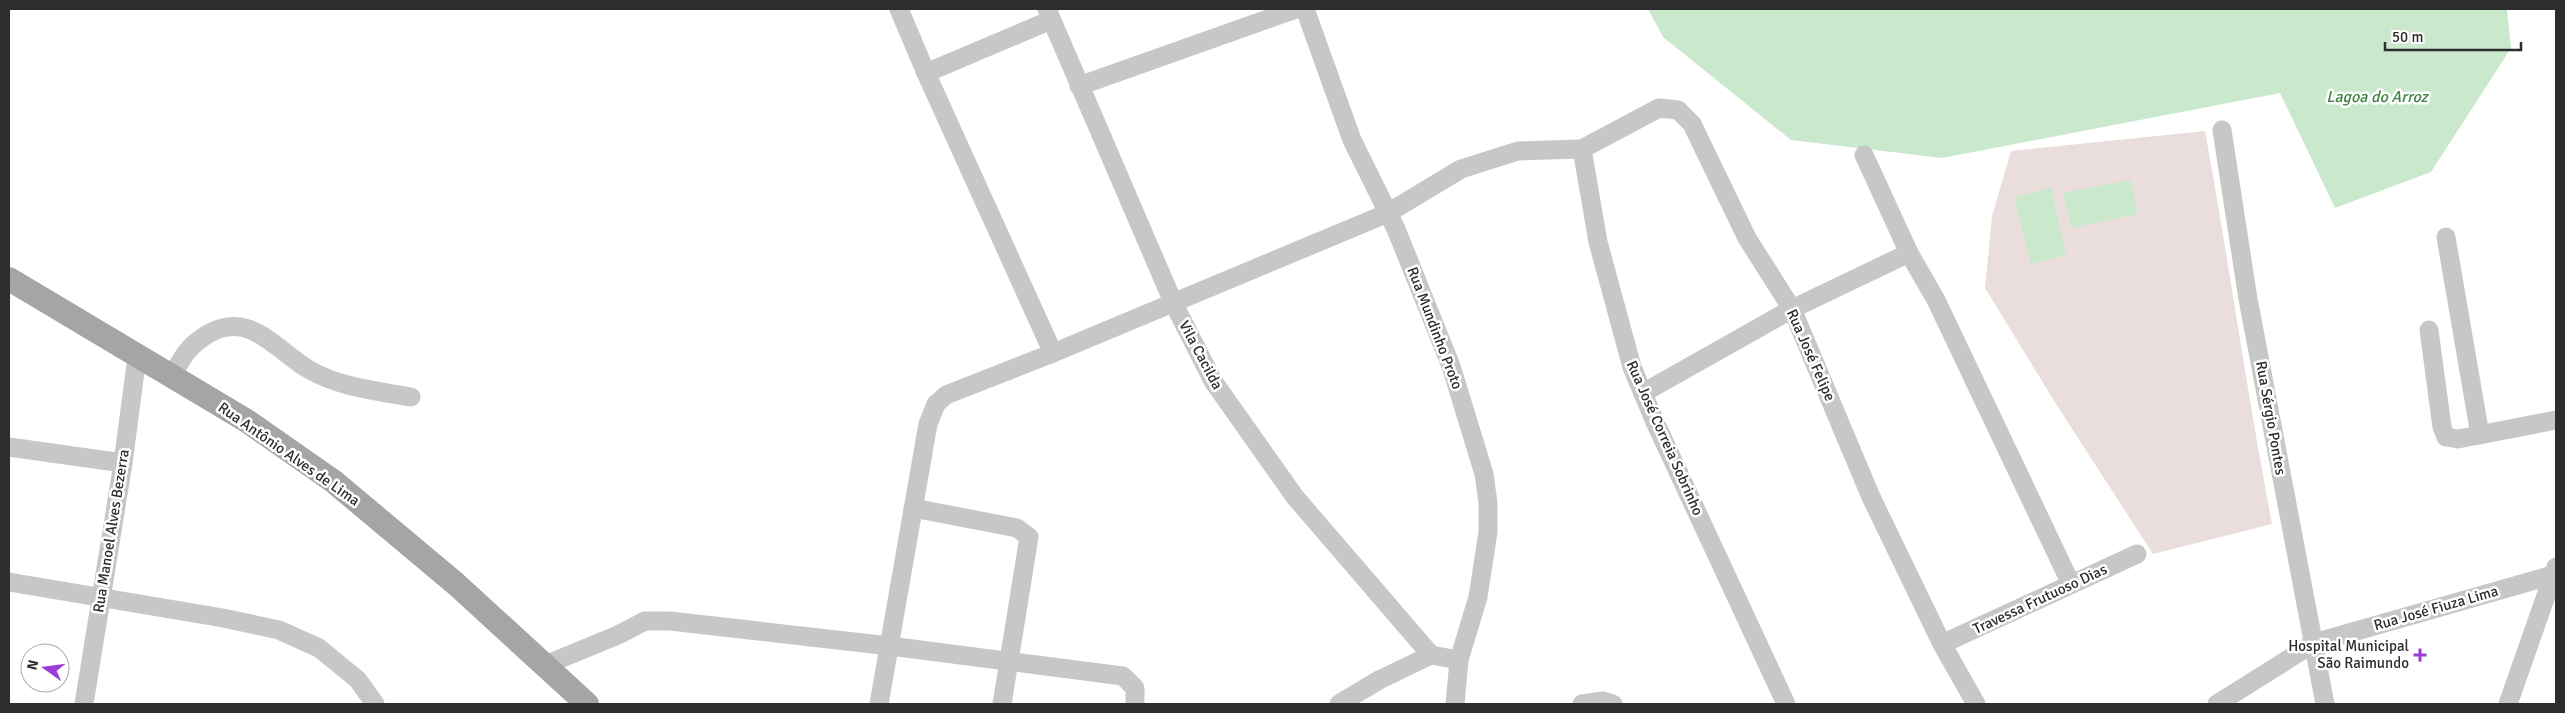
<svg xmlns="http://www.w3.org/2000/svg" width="2565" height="713" font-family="Signika,sans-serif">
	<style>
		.grass { fill: #eadedc }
		.water { fill: #cae8cc }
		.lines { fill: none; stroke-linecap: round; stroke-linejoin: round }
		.minor { stroke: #c7c7c7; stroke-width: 19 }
		.major { stroke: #a5a5a5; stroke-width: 24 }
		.poi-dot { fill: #9a3dd7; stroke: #fff; stroke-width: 2 }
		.labels { text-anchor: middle; stroke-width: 5; stroke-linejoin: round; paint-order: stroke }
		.street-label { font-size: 15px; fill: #2d2d2d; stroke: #fff }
		.poi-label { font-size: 15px; fill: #2d2d2d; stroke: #fff; text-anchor: end }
		.water-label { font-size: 16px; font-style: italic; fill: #408344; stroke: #fff }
	</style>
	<rect width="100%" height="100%" fill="#fff"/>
	<path class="grass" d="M2205,131C2229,262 2247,394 2272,524L2153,554L2056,404L1985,288L1992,216L2011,151Z"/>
	<g class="water">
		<path d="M1648,9H2507L2511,48L2431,172L2335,208L2280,93L1942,158L1791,140L1663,37Z"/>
		<path d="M2130,180L2138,214L2071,228L2063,193Z"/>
		<path d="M2051,188L2066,255L2031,264L2014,197Z"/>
	</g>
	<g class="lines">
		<g class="minor">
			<path d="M899,9L926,73"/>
			<path d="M1047,9L1173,302L1213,381L1295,497L1431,655"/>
			<path d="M1305,9L1352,140L1396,229L1451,366L1484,474L1488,503V532L1478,597L1459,660L1455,704"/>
			<path d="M1051,20L926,73L1053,353"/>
			<path d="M1079,86L1296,9"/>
			<path d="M2222,130L2248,299L2325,704"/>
			<path d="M1582,149L1659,108L1678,110L1692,124L1747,238L1792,309L1871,497L1942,644L1976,704"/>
			<path d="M1864,155L1909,253L1936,300L2071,584"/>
			<path d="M2446,237L2480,435"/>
			<path d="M2429,330L2442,427L2446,437L2458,439L2556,420"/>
			<path d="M172,377C182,357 188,346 208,334C249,310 275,349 308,369C338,387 377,391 411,397"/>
			<path d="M1643,393L1792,309L1909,253"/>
			<path d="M9,447L123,463"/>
			<path d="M913,508L1017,528L1029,537L1002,704"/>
			<path d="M9,582L223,618L279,630L319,648L358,680L375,704"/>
			<path d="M1942,644L2137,554"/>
			<path d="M545,665L618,635L645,621H670L890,646L1123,676L1135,688V704"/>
			<path d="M84,704L123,463L137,357"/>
			<path d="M879,704L928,424L936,404L946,395L1053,353L1388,213L1461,169L1518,151L1582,149L1598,242L1632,367L1655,422L1786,704"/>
			<path d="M1339,704L1379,680L1431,655L1459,660"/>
			<path d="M1582,704L1603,701L1613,704"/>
			<path d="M2217,704L2314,643L2553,575"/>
			<path d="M2508,704L2556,567"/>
		</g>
		<path class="major" d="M9,279L247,421L333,481L456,584L587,704"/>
	</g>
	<path class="poi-dot" d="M2417.5 647.5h5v5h5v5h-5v5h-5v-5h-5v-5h5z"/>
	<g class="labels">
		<g class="street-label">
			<text transform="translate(1435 328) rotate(69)" y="5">Rua Mundinho Proto</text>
			<text transform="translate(1201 355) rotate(62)" y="5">Vila Cacilda</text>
			<text transform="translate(1811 355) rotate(66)" y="5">Rua José Felipe</text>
			<text transform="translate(2271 418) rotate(80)" y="5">Rua Sérgio Pontes</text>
			<text transform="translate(1665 438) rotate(66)" y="5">Rua José Correia Sobrinho</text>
			<text transform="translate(289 454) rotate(35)" y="5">Rua Antônio Alves de Lima</text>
			<text transform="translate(111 531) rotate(-81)" y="5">Rua Manoel Alves Bezerra</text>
			<text transform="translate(2040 599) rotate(-25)" y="5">Travessa Frutuoso Dias</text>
			<text transform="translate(2436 608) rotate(-16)" y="5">Rua José Fiuza Lima</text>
		</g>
		<g class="poi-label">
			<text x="2409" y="651">Hospital Municipal<tspan x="2409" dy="17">São Raimundo</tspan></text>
		</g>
		<g class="water-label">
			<text x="2377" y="102">Lagoa do Arroz</text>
		</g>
	</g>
	<rect width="2565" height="713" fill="none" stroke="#2d2d2d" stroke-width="20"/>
	<g transform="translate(45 668) rotate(284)"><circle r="24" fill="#ffffff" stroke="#ababab"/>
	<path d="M0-4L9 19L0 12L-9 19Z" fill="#9a3dd7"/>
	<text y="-8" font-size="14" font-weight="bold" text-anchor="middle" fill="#2d2d2d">N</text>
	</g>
	<path d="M2385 42v8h136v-8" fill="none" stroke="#2d2d2d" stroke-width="2.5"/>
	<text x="2392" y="42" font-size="15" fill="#2d2d2d" stroke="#ffffff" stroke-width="4" paint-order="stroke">50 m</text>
</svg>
